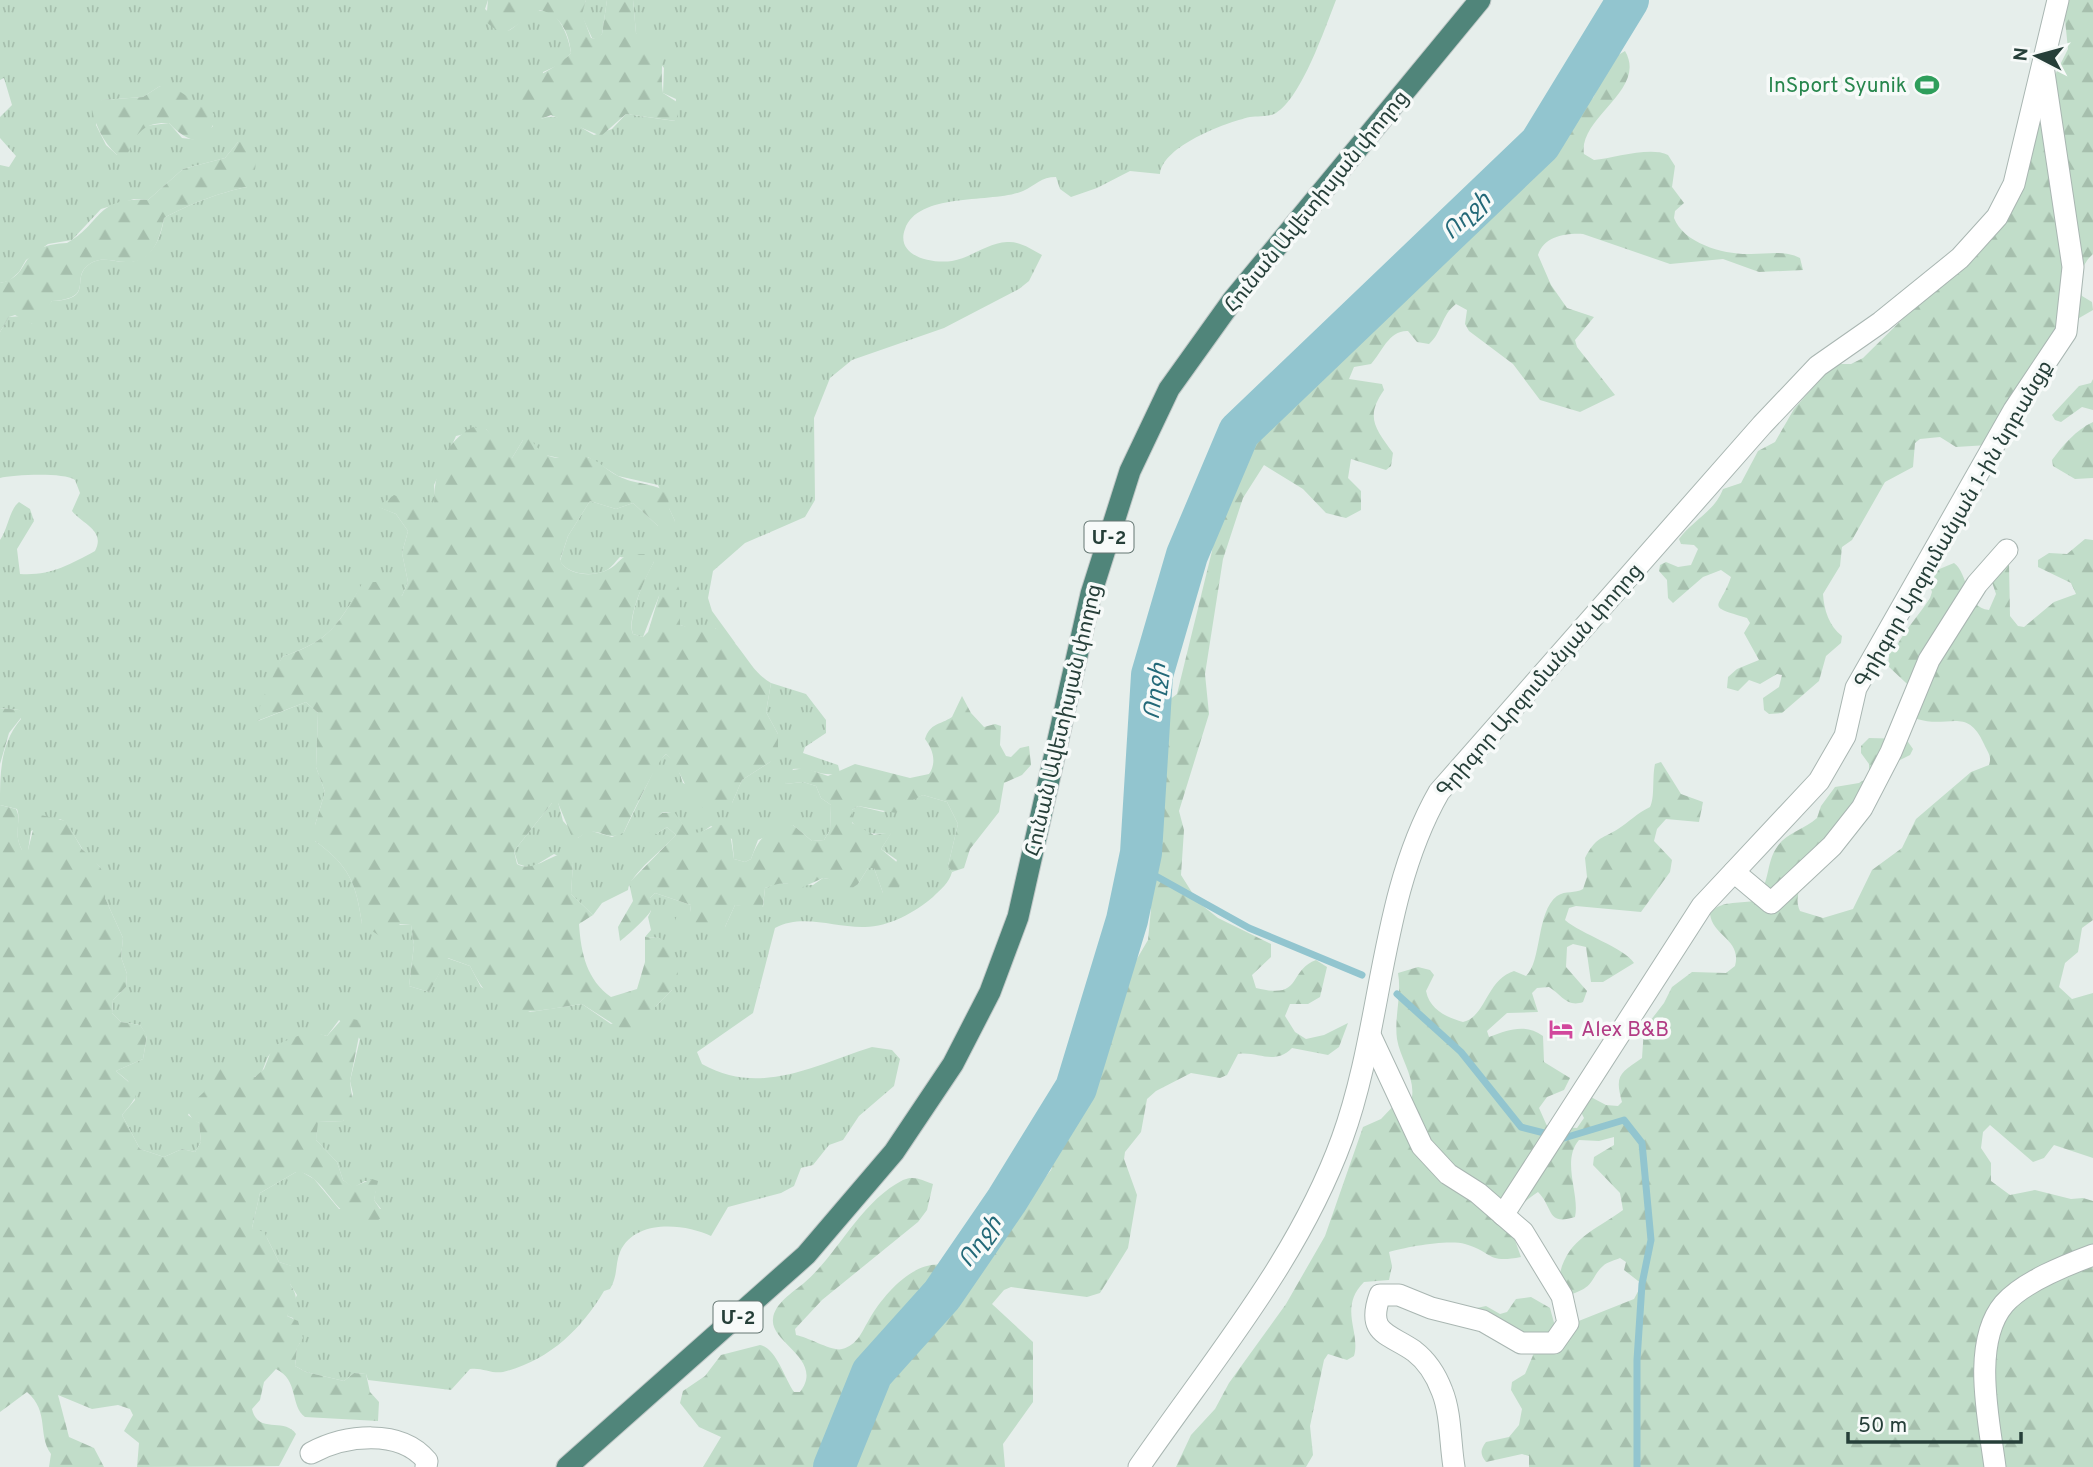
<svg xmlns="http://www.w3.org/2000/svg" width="2093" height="1467" font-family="Overpass,'Noto Sans Armenian',sans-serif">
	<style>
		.grass { fill: url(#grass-tufts); fill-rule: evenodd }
		.forest { fill: url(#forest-firs) }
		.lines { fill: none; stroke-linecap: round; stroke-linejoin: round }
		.stream { stroke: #92c5cf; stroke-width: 7 }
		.river { stroke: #92c5cf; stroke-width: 42 }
		.minor-casing { stroke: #a9b6b2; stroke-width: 23 }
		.tertiary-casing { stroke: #a9b6b2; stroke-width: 23 }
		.trunk-casing { stroke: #c2c9c8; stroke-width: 23 }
		.minor { stroke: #fff; stroke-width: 21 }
		.tertiary { stroke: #fff; stroke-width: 21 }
		.trunk { stroke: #50857a; stroke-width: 21 }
		.labels { text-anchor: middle; stroke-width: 7; stroke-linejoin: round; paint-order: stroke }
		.shield { fill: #f7faf9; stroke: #657773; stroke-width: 2 }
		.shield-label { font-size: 19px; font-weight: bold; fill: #263f39 }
		.leisure-label { font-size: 21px; fill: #27864d; stroke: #f7faf9; text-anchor: end }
		.street-label { font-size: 21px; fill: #263f39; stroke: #f7faf9 }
		.hotel-label { font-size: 21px; fill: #b23c85; stroke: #f7faf9; text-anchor: start }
		.water-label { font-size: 23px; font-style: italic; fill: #236978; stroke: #f7faf9 }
	</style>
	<defs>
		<pattern id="grass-tufts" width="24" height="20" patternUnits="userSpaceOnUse" patternTransform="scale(1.75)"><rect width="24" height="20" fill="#c1ddc9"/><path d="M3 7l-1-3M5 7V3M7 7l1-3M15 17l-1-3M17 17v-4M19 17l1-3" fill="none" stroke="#a6bfad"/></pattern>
		<pattern id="forest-firs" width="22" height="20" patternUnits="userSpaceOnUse" patternTransform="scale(1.75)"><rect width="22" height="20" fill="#c1ddc9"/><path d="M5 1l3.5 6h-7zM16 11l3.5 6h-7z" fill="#a6bfad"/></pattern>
	</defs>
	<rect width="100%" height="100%" fill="#e6eeeb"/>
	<g class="grass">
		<path d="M0,0H488L485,9L508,31C517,26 526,16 535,12C557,3 569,37 571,53L561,64L543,72L541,119C560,111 578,126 594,135L612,129L626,114L675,121L676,99L663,93L664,68L636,33L633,0H1336C1325,28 1302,97 1276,113C1270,117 1258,116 1250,117C1224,123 1163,146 1160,174L1130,171L1097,188L1071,197L1060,189L1056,177C1041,177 1036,185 1023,191C994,204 919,191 905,229C895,256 931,264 952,261C971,258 987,243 1007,242C1020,241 1031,249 1042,255L1029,281L1019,289L944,328L852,360L830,378L814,418L815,500L805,517L745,543L713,571L708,598L712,611L736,644L715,628L692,629L680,625V592L659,596L643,637L633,634C627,619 645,576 654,562L620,557C616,561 612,567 607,570C594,577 567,575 560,561L568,536L590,501L616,509L633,503L658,526L675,521L658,485L618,476L588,457L564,459L545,455L523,440L512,458L506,456L486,429L456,436L434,485L436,515L431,519L379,507L396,514L408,531L402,553L408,582L402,596L364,582C336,626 333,639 282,657L258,721L306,702L318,713L316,767L325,792L315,825V841C349,866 356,882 362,924L411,925L414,945L409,986L429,992L447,958L470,966L481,987L530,1012L582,1004L611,1024L655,1007L672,990L660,938L645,937L651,930L648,917L651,911L650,898L655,893L691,905L690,912L725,927L735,905L763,907L765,888L777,883L813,885L823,878L858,884L868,868H874L883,893L897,860L881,849L891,833C876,834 863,836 852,822V810L858,806L883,812L923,795L947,802L958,824L948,866L952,872C949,883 941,889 933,897C916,912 888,927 865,927C835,928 803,913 775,928L753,1013L697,1052L702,1064C760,1097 815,1065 872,1047L892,1050L900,1059L894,1086L859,1116L843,1140L829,1145L813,1165L801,1168L794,1186L781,1193L728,1207L711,1236C686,1224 635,1218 620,1252C615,1264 618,1276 610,1289L604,1291C581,1330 548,1361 503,1372C492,1374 481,1367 470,1369L451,1390L368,1380L366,1374L354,1373L344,1381L306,1372L295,1366L297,1347L300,1343L293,1318L287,1316L297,1295L290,1284L291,1266L279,1262L267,1238L252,1228L260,1193L296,1172H302L314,1179L339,1209H381L374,1200L377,1181H365L353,1188L343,1180L337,1162L316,1140L317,1122L343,1121L353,1094L350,1081L360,1039L339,1020L327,1036C310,1031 282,1039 270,1054C265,1060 265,1068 260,1074L254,1077L249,1074C213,1084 208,1082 188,1115L199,1123L201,1142L195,1152L182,1149L164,1157L140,1149L122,1115L135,1100L128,1081L116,1071L143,1059L147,1036L140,1025L121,1022L112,1013L113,1000L126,987L127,974L121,957L123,938L105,898L100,867L86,855L66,822L60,819L31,831L28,851L22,850C12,830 22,823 17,809L0,805C0,773 0,744 21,719L19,710L0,708V540C8,529 9,510 19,502L30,509L34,521L17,549L20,574C50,576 69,565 95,551C106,530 82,524 72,511L80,493L75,480C63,472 13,475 0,478V332L9,317L22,316L32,324L52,301C99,299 66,276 93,262C104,257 114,262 125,262C151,263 161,239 164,218C187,205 221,192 247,187L238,142L225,158L183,169L148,200L134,199L101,209L72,240L48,244L26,260L19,272L9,281L0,283V165L9,167L16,156L0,138V117L12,105L4,78L0,80ZM160,86L213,126L200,140L182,138L169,123L145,126L117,155L106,145L96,125L102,100L143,97Z"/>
		<path d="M586,0H607L602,34L598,40L592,38L581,14Z"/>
		<path d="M771,683L806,694L826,720V733L805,747L803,753L838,765L840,773C822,778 811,767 793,769L785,784L803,782L816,786L821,798L831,805L830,830L824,840L812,841L793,825L758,840L751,859L745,862L734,859L732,839L711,826L701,833H689C681,823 675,808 661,813L656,834L667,827L676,835C665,848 629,875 628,890L602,903L593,915L571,894L573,863L554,854L531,868L518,864L514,851L552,803L558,802L563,821L578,838L588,830L612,837L624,832L658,762L666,754L676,763L683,783L732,803L742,780L770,762L778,734L766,712Z"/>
	</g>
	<g class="forest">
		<path d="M488,0H586L582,14L591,38L597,39L602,34L607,0H633L636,33C673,52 658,63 663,93L680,104L676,121L626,114L601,136L551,115L541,119L525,118L518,111C519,75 552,75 571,53C569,33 561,15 540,10L508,31L495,29L486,22Z"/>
		<path d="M2063,0H2093V254C2081,264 2078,281 2082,296L2092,302L2093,310L2074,321L2034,401L1988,445L1956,447L1940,437L1920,439L1915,443L1913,467L1885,482L1852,540L1842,547L1840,566L1823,594C1824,610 1829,626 1842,636L1841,643L1826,656L1819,681L1782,713L1769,714L1764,710L1763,698L1779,687L1782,675L1777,674L1760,684L1749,680L1738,691L1727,688L1728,677L1737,669L1759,660L1744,633L1750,623L1747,618C1703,605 1720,610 1731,577L1721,570L1703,577L1673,603L1668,598L1667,580L1659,571L1660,565L1666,562L1678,567L1691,565L1698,549L1694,545L1681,544L1679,539C1693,520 1715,511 1723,489L1741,483L1758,451L1775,442L1794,409L1823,376L1838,364H1851L1863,358L1998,225L2052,81L2068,49Z"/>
		<path d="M1625,51C1648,90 1578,117 1584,154L1594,160C1614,158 1651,146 1668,155L1675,166L1672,187L1684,203L1675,211L1674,218C1684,244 1725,255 1751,254C1768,254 1785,250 1800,258L1803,270L1759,272L1723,259L1670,264L1583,234C1566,233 1544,236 1538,255L1551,285L1567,308L1594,317L1575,340L1577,347L1615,395L1580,412L1540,400L1513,364L1469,331L1465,324L1467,310L1456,304C1441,315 1442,333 1429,344L1417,342L1408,331C1389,330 1382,352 1371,364L1354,367L1349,379L1382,384L1384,390C1365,417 1375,428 1393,453L1391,466L1386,470L1351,459L1348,478L1361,491V510L1346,518L1326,513L1303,489L1264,465L1243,498L1223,559L1205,674L1209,714L1179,811L1184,830L1181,875L1198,902L1218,918L1271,944V957L1252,975L1256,988C1304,1000 1287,971 1316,960L1327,967L1320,997L1308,1004H1290L1285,1016L1295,1032L1306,1039L1324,1035L1348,1023L1339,1047L1328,1055L1292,1048C1274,1066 1258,1051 1238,1054L1227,1075L1220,1078L1191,1073L1156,1091L1147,1099L1141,1132L1125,1152L1124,1159L1137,1195L1128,1248L1100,1293L1087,1297L1011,1287L1004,1290L992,1304L1033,1342V1402L1003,1444L1005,1467H848L858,1422L855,1417L836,1412L818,1467H703L721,1437L699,1427L680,1403L683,1391L705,1376L721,1355L760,1345C777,1349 784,1378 794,1392H800C825,1359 770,1343 773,1319C774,1304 793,1292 804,1283C839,1253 860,1202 903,1180C914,1175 922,1180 933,1184L927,1210L918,1222L822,1300L795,1329L796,1335C808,1337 833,1352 842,1349C858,1345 862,1331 870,1318C884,1294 916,1257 947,1266C947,1290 880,1301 896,1352L907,1354L1051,1170L1064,1131L1085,1103L1097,1027L1148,940L1151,909L1146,876L1156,850L1154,811L1166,780L1156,732V710L1177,694L1212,551L1218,507L1237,458L1324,360L1339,338L1379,323L1386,309L1423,270L1458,213L1475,201L1502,198L1507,193C1525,167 1528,118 1561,104C1572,100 1583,105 1593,98L1613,58Z"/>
		<path d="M160,86L179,91L214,114C212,151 188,144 169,123C145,122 137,131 128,153L117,155C102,141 96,126 91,106L102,100L143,97Z"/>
		<path d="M244,141C260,149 258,175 247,187C221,192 187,205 164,218C160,239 152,264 126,262C114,262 104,257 93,262C66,276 99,298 52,301L38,323L32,324L15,315L9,317L0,332V283C34,276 14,245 67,243C103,223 94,197 148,200L183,169L225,158L238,142Z"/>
		<path d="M2093,379V410L2082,407L2061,422L2055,420L2052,415L2079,386L2091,383Z"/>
		<path d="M2093,422V478L2075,479L2053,466L2052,460C2063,445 2076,430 2093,422Z"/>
		<path d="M473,427L486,429L512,458L523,440L529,437C555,474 565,448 590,458C600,462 608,471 618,476C635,485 653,482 668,493L669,508L675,521L671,526H658L633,503L616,509L590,501L568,536L560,560C566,575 591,577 605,571C624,563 616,553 644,554L654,562C646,576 626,619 633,634L643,637L648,632L659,596L676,580L680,592V625C692,629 701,623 712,627C740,636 747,670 771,683L766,712L778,734V752L770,762L742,780L732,803L715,813C685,805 686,773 666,754C659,758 629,820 624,832C605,845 600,821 578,838L572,837L558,803H552L514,851L517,864C533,873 549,855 566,853L573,863L571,894L593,915L579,924C581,954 587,980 611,997L637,989L645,962V937L660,938L672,952L678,974L672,990L655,1007L652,1032L632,1036L582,1004C524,1012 500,1026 470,966L448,958L429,992L409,986L414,945L411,925L400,924L384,939L362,924C356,882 349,866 315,841V825L325,792L316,767L318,713L306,702L257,721L261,702L282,657C331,640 338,625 363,582H385L402,596L408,582L402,553L408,531L396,514L378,507L394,495L424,507L430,518L435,515C431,482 441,443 473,427Z"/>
		<path d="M2085,539L2093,540V920L2082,928L2078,952L2065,963L2059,987L2072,999L2093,993V1158L2054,1145L2044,1158L2033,1162L1990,1125L1983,1132L1981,1148L1991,1163V1181L2010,1195L2035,1190L2071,1199L2083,1198L2093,1201V1467H1529V1456L1522,1454L1486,1462C1480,1454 1480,1450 1486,1442L1509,1437L1519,1425L1522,1409L1511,1390L1512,1382L1525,1374L1534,1353L1472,1309L1486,1306L1500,1314L1507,1312L1516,1299L1531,1297L1550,1308L1556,1330L1634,1299L1642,1284L1624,1270L1626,1262L1620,1258C1616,1260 1607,1262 1603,1266C1590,1278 1596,1286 1572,1294L1558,1286C1562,1241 1591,1233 1623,1210L1620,1193L1593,1165L1594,1157L1614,1145V1137L1599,1141L1579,1140C1561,1161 1580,1194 1575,1217C1546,1226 1554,1208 1538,1192C1501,1217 1509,1222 1521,1257C1487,1264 1493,1252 1465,1244C1449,1239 1405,1247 1389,1252L1392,1266L1389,1280L1364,1282C1338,1308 1361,1332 1354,1356L1347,1360L1328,1354L1324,1360L1310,1426L1313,1455L1306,1467H1176L1191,1435L1215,1409L1229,1383L1286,1304L1325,1236L1363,1127L1381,1119L1399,1100L1412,1097C1415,1077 1400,1058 1397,1039C1394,1017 1402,995 1398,973L1418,967L1430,970L1434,975L1426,991C1430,1010 1446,1017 1463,1022C1486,1017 1486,980 1514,971L1526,976C1542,961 1536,912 1557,896C1566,890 1575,894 1583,889L1587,877L1585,858C1596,837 1600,840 1618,829C1629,822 1637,813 1650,807C1655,798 1652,777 1655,764L1661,762L1681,794L1703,802L1699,822L1666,819L1657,829L1654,841L1672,860L1670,872L1641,912L1576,906L1569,908L1565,920C1581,934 1625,948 1634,963L1603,982H1591L1586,947L1573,944L1567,947L1566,967L1587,991L1583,1002C1567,1008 1561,994 1549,987L1537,988L1532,993L1538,1012L1507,1013L1487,1031L1489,1037C1508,1030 1525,1023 1543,1036L1544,1062L1570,1078L1564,1090L1547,1097L1539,1108L1547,1126L1577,1128L1584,1118L1581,1112L1589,1096L1606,1105L1618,1106L1622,1102C1614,1074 1621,1073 1642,1058L1644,1029L1664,1003L1672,987L1692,972L1726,973L1735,966C1742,939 1713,937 1710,914C1719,900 1739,904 1753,901C1771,886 1765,864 1777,847C1786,833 1805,829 1817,818L1821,806L1835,787L1859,783L1869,777V764L1861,753V746L1869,738L1906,739L1913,749L1910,755L1892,764L1891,777L1848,809L1844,813L1847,819L1809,852C1814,872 1790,890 1800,911L1823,918L1853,909L1872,870L1902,848L1916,819L1971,772L1989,765C1992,756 1988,753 1984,744C1967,706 1949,729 1917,719L1914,714L1921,697L1888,666L1890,647H1896C1905,630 1919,615 1930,598L1932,592L1928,580L1937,570L1954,563C1969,574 1965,608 1989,610L1996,594L1992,582L2009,564L2010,616L2018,626L2024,627L2054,602L2076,594L2071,583L2038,567V560L2049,553L2067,554Z"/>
		<path d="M962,696L971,713L984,727L995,724L1001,726L1000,745L1006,756L1011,757L1020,748L1029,746L1031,765L1022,775L1004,783L999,812L970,849L964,868L952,872L948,866L958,824L947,802L923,795L905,804L896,813L858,806L852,810V823L874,835L892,832L881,849L906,870L898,890L888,898L883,893L874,868H868L858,884L842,895L829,879L823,878L801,888C788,882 779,882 765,888L762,913L750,917L741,906L735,905L725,927L713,932L678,926L675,921L677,915L690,912L691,905L655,893L650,898C651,902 652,906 651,910C650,915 625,938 620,941L618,927L633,901L629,883L676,835L667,827L656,834L649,832V826L662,813L674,812L689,832C705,836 713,820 729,826L734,859L745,862L751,859C758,838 770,826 793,825L812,841L824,840L830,830L831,805L821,798L816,786L803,782L785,784L787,771L805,768L828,776L855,764L910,778L929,774C937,763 933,749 925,739C930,723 940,725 952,717Z"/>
		<path d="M0,708L19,710L24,714L9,733L0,764Z"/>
		<path d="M0,805L16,809C23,823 12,830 22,850H28L36,818L41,815L66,821L82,849L100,867L106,879L105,898L123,938L121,957L127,974L126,987L113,1000L112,1013L121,1022L140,1025L147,1035L143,1059L116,1071C137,1091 146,1087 122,1115L140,1149L164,1157L182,1149L195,1152L201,1142L199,1123L193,1120L186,1109L204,1092L208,1073L218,1066L244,1070L255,1077L264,1069L273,1046L310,1031L327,1036L344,1017L362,1021L350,1081L353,1106L343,1121L318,1122L316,1140L337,1162L343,1180L353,1187L372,1179L378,1181L374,1200L384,1215L375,1223C366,1222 356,1221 348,1215C331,1205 318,1171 296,1172L260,1193L252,1228L264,1232L279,1262L292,1266L294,1272L290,1284C300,1299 296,1303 287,1316L298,1321L303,1338L297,1348L295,1366L306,1372L344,1381L354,1373L366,1374L370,1392L379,1402L378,1421L305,1417C290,1406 299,1380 276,1369L264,1382L260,1400L252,1409C258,1435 285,1417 296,1434L279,1466L137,1467L139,1443L124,1431L133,1415L130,1409L118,1405L92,1409L58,1395L69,1437L94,1448L104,1467H49L51,1454C37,1434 50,1412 27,1392L0,1412Z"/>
	</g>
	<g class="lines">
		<g class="stream">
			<path d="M1141,853L1154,875L1249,928L1362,975"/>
			<path d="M1397,994L1461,1052L1521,1127L1564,1138L1624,1120L1642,1143L1651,1240L1642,1284L1637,1360V1467"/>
		</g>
		<path class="river" d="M834,1467L872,1373L942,1295L1007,1200L1076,1088L1127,920L1141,853L1152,675L1187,555L1239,432L1540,144L1628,0"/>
		<g class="minor-casing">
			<g id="minor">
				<path d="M1734,872L1771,903L1832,846L1862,808L1891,752L1929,660L1977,584L2007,550"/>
				<path d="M1370,1035L1422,1146L1448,1174L1478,1193L1523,1232L1562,1296L1568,1323L1554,1343H1521L1483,1321L1431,1308L1399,1295H1380C1366,1334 1388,1333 1414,1351C1427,1361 1436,1375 1442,1391C1451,1413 1450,1443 1454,1467"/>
				<path d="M1503,1215L1702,906L1819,781L1845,736L1856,688L2014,410L2066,332L2073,267L2043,66"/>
				<path d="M311,1453C345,1435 400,1428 427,1461L426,1467"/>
			</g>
		</g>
		<g class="tertiary-casing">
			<g id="tertiary">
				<path d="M1139,1467C1212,1361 1298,1260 1342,1139C1383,1027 1379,897 1439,792L1762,425L1818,366L1881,322L1960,258L1997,217L2014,184L2058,0"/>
				<path d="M1995,1467C1989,1420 1971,1343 2004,1304C2023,1282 2066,1265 2093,1255"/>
			</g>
		</g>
		<g class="trunk-casing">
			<path id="trunk" d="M567,1467L806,1255L894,1152L953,1064L990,992L1018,917L1091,594L1130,471L1169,389L1232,301L1480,0"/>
		</g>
		<use href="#minor" class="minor"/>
		<use href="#tertiary" class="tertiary"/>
		<use href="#trunk" class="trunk"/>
	</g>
	<defs>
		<g id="stadium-bare" transform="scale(1.89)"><path d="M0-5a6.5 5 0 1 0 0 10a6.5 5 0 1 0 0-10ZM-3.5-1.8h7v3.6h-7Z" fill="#2e9e5b" stroke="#f7faf9" stroke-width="2.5" paint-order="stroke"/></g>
		<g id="hotel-bare" transform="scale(1.89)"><path d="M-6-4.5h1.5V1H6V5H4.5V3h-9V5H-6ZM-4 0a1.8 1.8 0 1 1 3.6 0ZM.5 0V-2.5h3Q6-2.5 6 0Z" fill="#d1479c" stroke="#f7faf9" stroke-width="2.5" paint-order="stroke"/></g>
	</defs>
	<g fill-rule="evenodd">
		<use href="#stadium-bare" x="1927" y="85"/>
		<use href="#hotel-bare" x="1561" y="1029"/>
	</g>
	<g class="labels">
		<g class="shield">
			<rect x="1084.5" y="521.5" width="49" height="31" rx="5"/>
			<rect x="713.5" y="1301.5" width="49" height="31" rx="5"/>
		</g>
		<g class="shield-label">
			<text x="1109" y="544">Մ-2</text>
			<text x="738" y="1324">Մ-2</text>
		</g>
		<g class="leisure-label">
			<text x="1907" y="92">InSport Syunik</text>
		</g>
		<g class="street-label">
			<text transform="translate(1316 201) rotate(-51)" y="7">Հունան Ավետիսյան փողոց</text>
			<text transform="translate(1953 524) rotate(-60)" y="7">Գրիգոր Արզումանյան 1-ին նրբանցք</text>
			<text transform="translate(1539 680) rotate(-49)" y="7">Գրիգոր Արզումանյան փողոց</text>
			<text transform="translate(1063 720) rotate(-77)" y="7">Հունան Ավետիսյան փողոց</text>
		</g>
		<g class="hotel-label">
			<text x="1581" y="1036">Alex B&amp;B</text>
		</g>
		<g class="water-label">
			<text transform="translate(1466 215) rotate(-44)" y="8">Ողջի</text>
			<text transform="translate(1154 691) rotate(-83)" y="8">Ողջի</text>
			<text transform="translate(979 1241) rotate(-55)" y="8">Ողջի</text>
		</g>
	</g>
	<g transform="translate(2037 56) rotate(276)" stroke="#f7faf9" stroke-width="5" paint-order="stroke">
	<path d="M0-5L12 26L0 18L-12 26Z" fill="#263f39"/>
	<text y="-10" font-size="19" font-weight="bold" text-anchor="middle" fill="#263f39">N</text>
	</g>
	<path d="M1848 1432v10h173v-10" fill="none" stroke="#263f39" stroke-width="3.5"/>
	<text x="1858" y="1432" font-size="21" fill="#263f39" stroke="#f7faf9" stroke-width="5" paint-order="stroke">50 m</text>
</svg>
